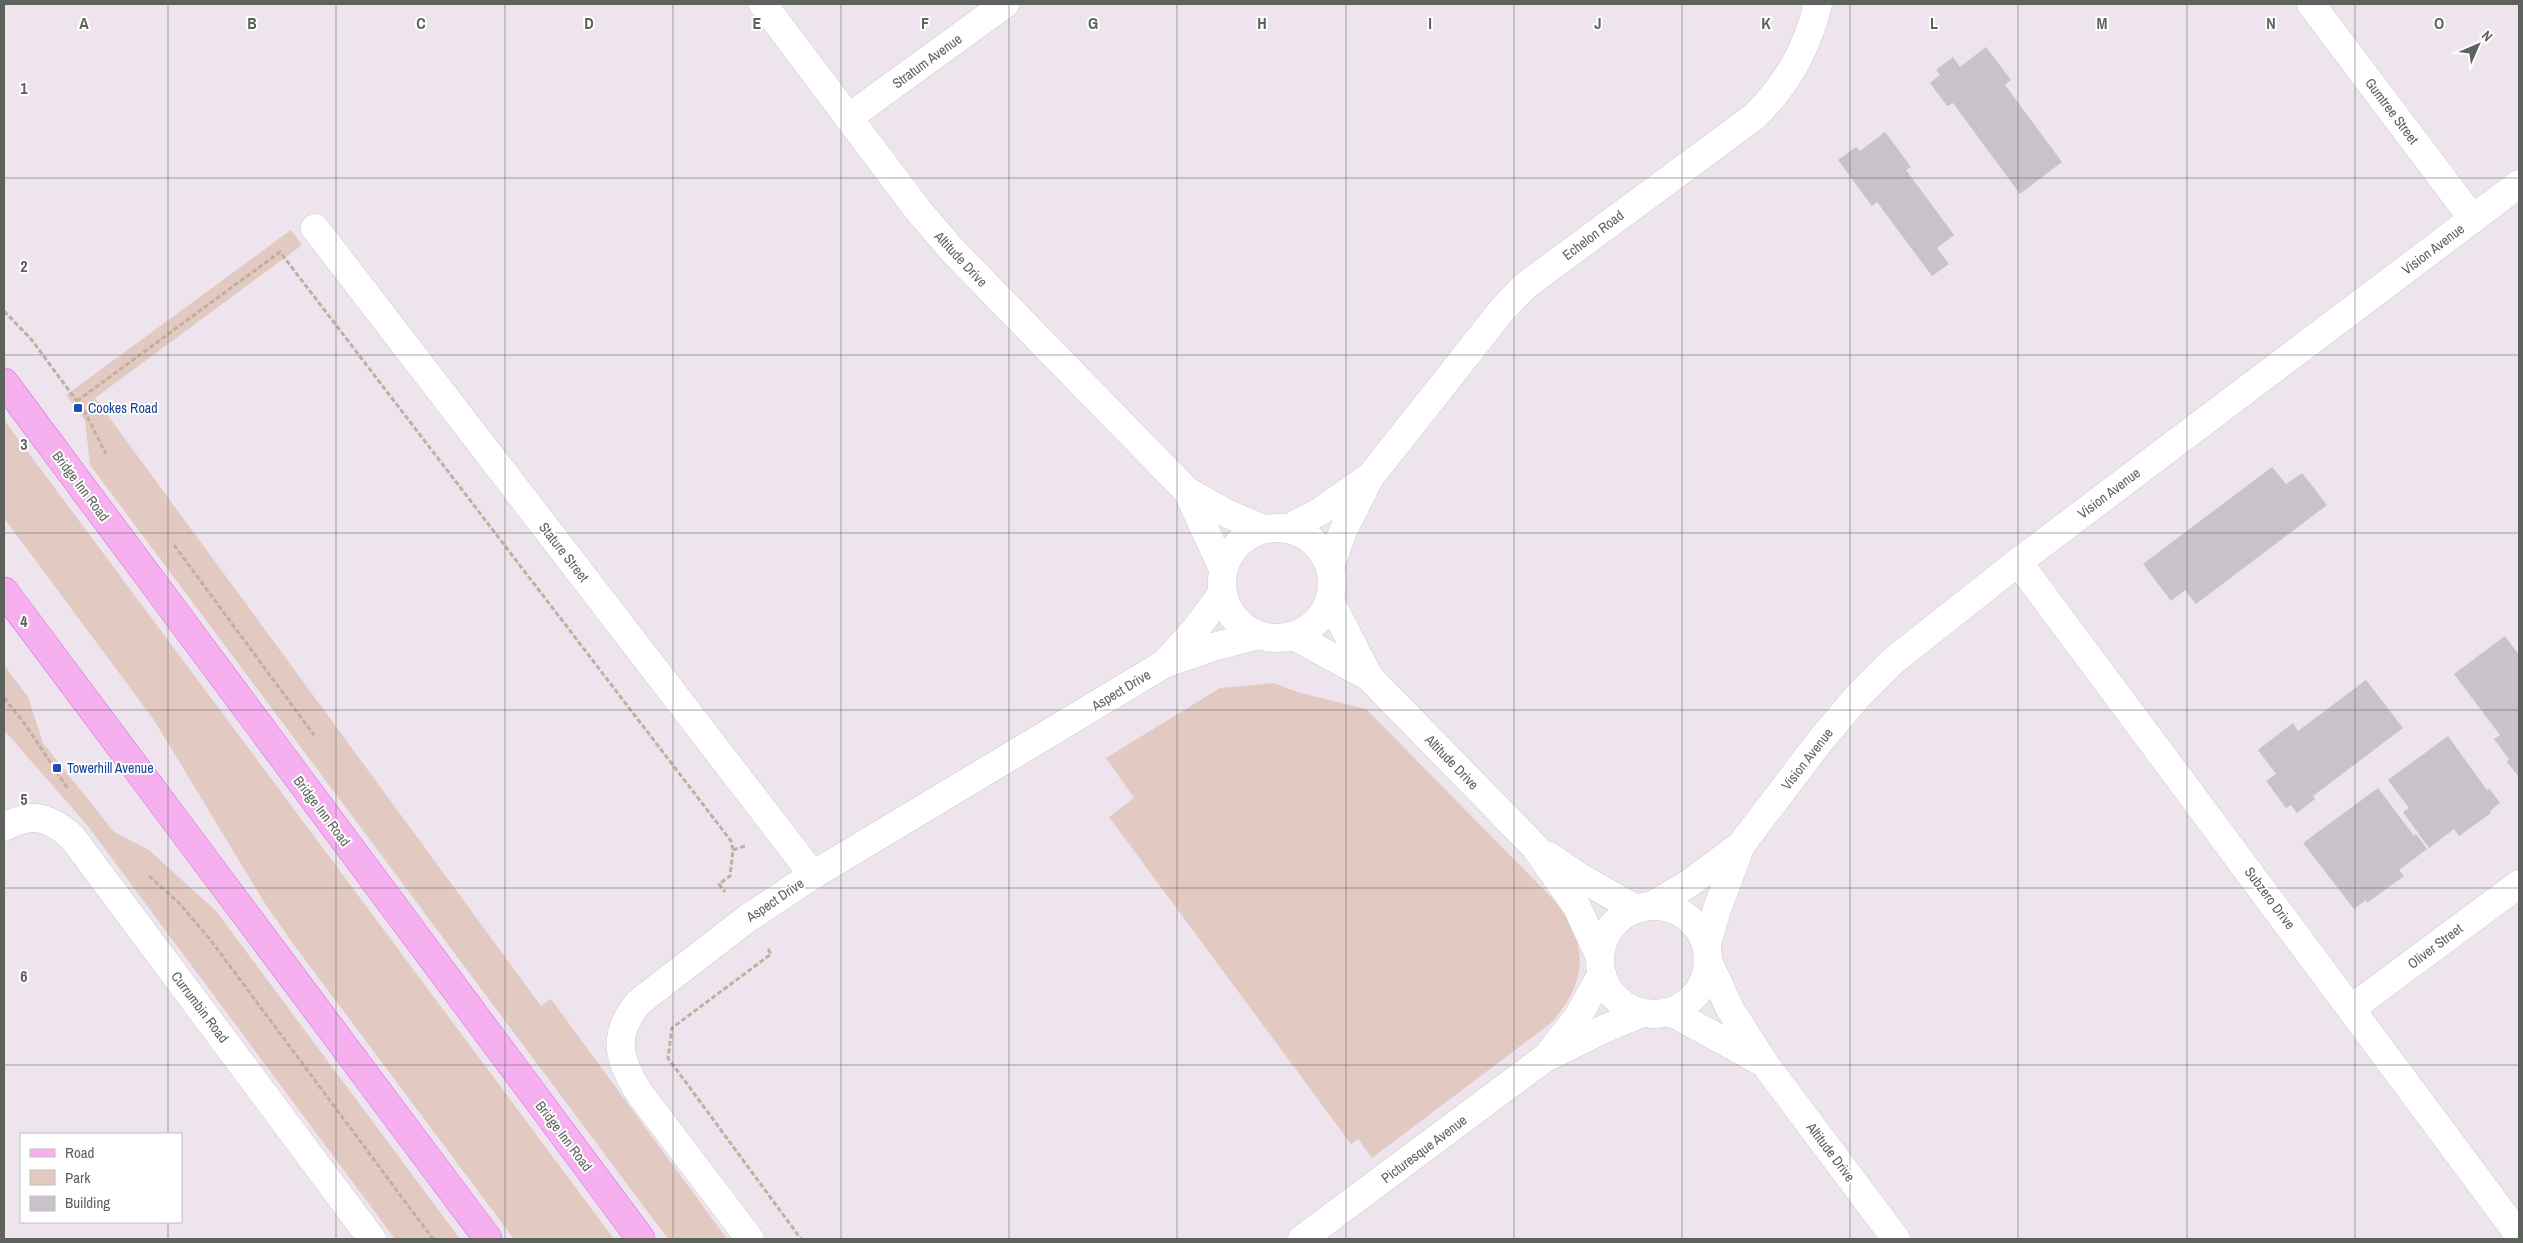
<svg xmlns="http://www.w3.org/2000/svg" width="2523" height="1243" font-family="'Archivo Narrow',sans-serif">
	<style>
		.green { fill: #e2cac3 }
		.building { fill: #cac2ca }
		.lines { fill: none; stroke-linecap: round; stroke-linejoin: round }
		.street-casing { stroke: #cbcfca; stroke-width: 29 }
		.primary-casing { stroke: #dc68e1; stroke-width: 29 }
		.path { stroke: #c2b09d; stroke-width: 3; stroke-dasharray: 5 2.5; stroke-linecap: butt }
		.street { stroke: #fff; stroke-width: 28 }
		.primary { stroke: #f6b0f0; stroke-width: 28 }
		.grid { fill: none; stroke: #5d635c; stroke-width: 1; stroke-opacity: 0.55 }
		.transit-dot { fill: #1a4fb4; stroke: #fff; stroke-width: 2 }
		.labels { text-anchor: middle; stroke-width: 4; stroke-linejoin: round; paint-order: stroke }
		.street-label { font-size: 14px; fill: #5d635c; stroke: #fff }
		.transit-label { font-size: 14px; fill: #164399; stroke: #fff; text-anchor: start }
		.grid-label { font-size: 16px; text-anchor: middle; font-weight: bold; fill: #5d635c; stroke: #fff; stroke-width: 4; stroke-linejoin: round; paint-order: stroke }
	</style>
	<rect width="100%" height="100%" fill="#ede4ed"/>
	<g class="green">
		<path d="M291,230L302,245L95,398L541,1006L551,999L727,1239H668L90,465L85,420L66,395Z"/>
		<path d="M4,420L614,1239H514L291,941L264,902L154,720L4,518Z"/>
		<path d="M4,665L28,697L43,743L114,832L149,850L216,911L460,1239H395L87,825L4,730Z"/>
		<path d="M1274,683L1297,692L1366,709L1556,902C1590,945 1587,983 1551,1023L1372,1158L1358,1139L1351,1144L1109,817L1134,798L1106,758L1220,688Z"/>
	</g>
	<g class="building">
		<path d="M1986,47L2011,80L2005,85L2062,162L2020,194L1953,103L1947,106L1930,83L1940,75L1936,70L1953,57L1960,67Z"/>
		<path d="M1885,132L1911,167L1906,170L1954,235L1937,248L1949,264L1932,276L1877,202L1872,206L1838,160L1856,147L1860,151Z"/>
		<path d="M2272,467L2286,484L2302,473L2327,505L2196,604L2185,590L2171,601L2143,564Z"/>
		<path d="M2505,636L2519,655V777L2507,762L2509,759L2494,739L2500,735L2454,674Z"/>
		<path d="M2366,680L2403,728L2313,796L2315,799L2297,813L2291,805L2286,808L2266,781L2276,774L2258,750L2293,723L2298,731Z"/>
		<path d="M2448,736L2487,790L2490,789L2500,803L2490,811L2491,813L2459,836L2454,829L2429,848L2403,812L2409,808L2388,780Z"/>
		<path d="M2378,788L2414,836L2416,834L2427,849L2399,870L2404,876L2367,903L2366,900L2354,909L2303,843Z"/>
	</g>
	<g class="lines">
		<g class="street-casing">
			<g id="street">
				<path d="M763,4L918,210L953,251L1187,491L1228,514L1264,529"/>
				<path d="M2311,4L2473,219"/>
				<path d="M848,118L1005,4"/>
				<path d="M315,228L813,875"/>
				<path d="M1187,491L1223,569"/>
				<circle cx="1277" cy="583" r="55"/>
				<path d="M1287,529L1321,511L1368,478"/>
				<path d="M2018,562L2519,1235"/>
				<path d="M1330,567L1343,531L1370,477L1502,310L1525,286L1755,116C1788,83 1807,49 1818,4"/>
				<path d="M1330,600L1369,677L1535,847L1577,907L1600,957"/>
				<path d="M1294,636L1369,677"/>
				<path d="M1167,661L1195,630L1222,594"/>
				<path d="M4,827C32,812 48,816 72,837L372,1239"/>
				<path d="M1549,856L1581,878L1636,909"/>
				<path d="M1651,906L1690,883L1741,845"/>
				<circle cx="1654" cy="960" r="54"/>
				<path d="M1707,944L1717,909L1741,845L1820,741L1858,696L1893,661L2018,562L2519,184"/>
				<path d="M1709,963L1730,1009L1765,1064L1896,1239"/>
				<path d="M2352,1008L2519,884"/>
				<path d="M1671,1012L1762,1062"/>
				<path d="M1551,1051L1577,1018L1602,974"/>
				<path d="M750,1239L640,1094C618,1060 611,1035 639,1002L748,918L813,875L1164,664L1213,647L1258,635"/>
				<path d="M1302,1239L1545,1058L1606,1028L1642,1013"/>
			</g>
		</g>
		<g class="primary-casing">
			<g id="primary">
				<path d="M4,382L641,1239"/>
				<path d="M4,591L488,1239"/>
			</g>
		</g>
		<g class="path">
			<path d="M4,311L31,339L85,412L106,454"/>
			<path d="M77,401L280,252L731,841L733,850L730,876L719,884L725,892"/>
			<path d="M174,545L314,735"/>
			<path d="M4,698L25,724L68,789"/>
			<path d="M733,850L745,846"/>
			<path d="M149,876L178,902L209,938L433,1239"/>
			<path d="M768,949L771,954L672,1028L668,1058L801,1239"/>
		</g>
		<use href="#street" class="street"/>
		<use href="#primary" class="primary"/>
	</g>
	<path class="grid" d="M168,4V1134M336,4V1239M505,4V1239M673,4V1239M841,4V1239M1009,4V1239M1177,4V1239M1346,4V1239M1514,4V1239M1682,4V1239M1850,4V1239M2018,4V1239M2187,4V1239M2355,4V1239M4,178H2519M4,355H2519M4,533H2519M4,710H2519M4,888H2519M4,1065H2519M168,1222V1239"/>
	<g class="transit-dot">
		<rect x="73" y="403" width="10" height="10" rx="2.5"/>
		<rect x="52" y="763" width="10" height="10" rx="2.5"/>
	</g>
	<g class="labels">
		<g class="street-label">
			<text transform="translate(927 61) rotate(-36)" y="5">Stratum Avenue</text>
			<text transform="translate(2392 111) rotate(53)" y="5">Gumtree Street</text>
			<text transform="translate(1593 235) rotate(-37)" y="5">Echelon Road</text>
			<text transform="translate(2433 249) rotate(-37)" y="5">Vision Avenue</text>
			<text transform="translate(961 259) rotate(47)" y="5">Altitude Drive</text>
			<text transform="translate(81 486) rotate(53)" y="5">Bridge Inn Road</text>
			<text transform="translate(2109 493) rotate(-37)" y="5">Vision Avenue</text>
			<text transform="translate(564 552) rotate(52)" y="5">Stature Street</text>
			<text transform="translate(1121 690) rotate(-31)" y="5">Aspect Drive</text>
			<text transform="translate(1807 759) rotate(-52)" y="5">Vision Avenue</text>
			<text transform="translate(1452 762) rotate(46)" y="5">Altitude Drive</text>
			<text transform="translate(322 811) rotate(53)" y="5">Bridge Inn Road</text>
			<text transform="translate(2270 898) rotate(53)" y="5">Subzero Drive</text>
			<text transform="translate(775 900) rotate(-34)" y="5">Aspect Drive</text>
			<text transform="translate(2435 946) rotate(-37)" y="5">Oliver Street</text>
			<text transform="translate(200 1007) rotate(53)" y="5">Currumbin Road</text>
			<text transform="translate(564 1136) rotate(53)" y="5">Bridge Inn Road</text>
			<text transform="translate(1424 1149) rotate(-37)" y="5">Picturesque Avenue</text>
			<text transform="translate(1831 1152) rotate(53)" y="5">Altitude Drive</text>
		</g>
		<g class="transit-label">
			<text x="88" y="413">Cookes Road</text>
			<text x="67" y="773">Towerhill Avenue</text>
		</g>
	</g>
	<g class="grid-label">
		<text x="84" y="29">A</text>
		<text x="252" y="29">B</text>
		<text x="421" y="29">C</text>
		<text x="589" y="29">D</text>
		<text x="757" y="29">E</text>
		<text x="925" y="29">F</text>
		<text x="1093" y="29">G</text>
		<text x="1262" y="29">H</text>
		<text x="1430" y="29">I</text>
		<text x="1598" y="29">J</text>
		<text x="1766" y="29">K</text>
		<text x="1934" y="29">L</text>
		<text x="2102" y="29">M</text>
		<text x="2271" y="29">N</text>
		<text x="2439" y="29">O</text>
		<text x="24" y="94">1</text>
		<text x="24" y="272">2</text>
		<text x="24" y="450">3</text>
		<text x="24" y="627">4</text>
		<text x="24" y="805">5</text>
		<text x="24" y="982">6</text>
	</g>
	<rect width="2523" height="1243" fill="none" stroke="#5d635c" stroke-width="10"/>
	<rect x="20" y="1133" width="162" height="90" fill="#ffffff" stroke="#bec1be"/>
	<rect x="30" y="1149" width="25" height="8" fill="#f6b0f0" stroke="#bec1be"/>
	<text x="65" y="1158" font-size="15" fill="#5d635c">Road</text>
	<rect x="30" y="1170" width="25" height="15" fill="#e2cac3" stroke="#bec1be"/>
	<text x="65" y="1183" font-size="15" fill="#5d635c">Park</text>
	<rect x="30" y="1196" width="25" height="15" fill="#cac2ca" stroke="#bec1be"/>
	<text x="65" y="1208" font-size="15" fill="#5d635c">Building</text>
	<g transform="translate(2478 45) rotate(45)" stroke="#ffffff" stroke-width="4" paint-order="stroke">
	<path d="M0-4L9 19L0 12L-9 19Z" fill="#5d635c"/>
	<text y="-8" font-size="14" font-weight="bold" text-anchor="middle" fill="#5d635c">N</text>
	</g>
</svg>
